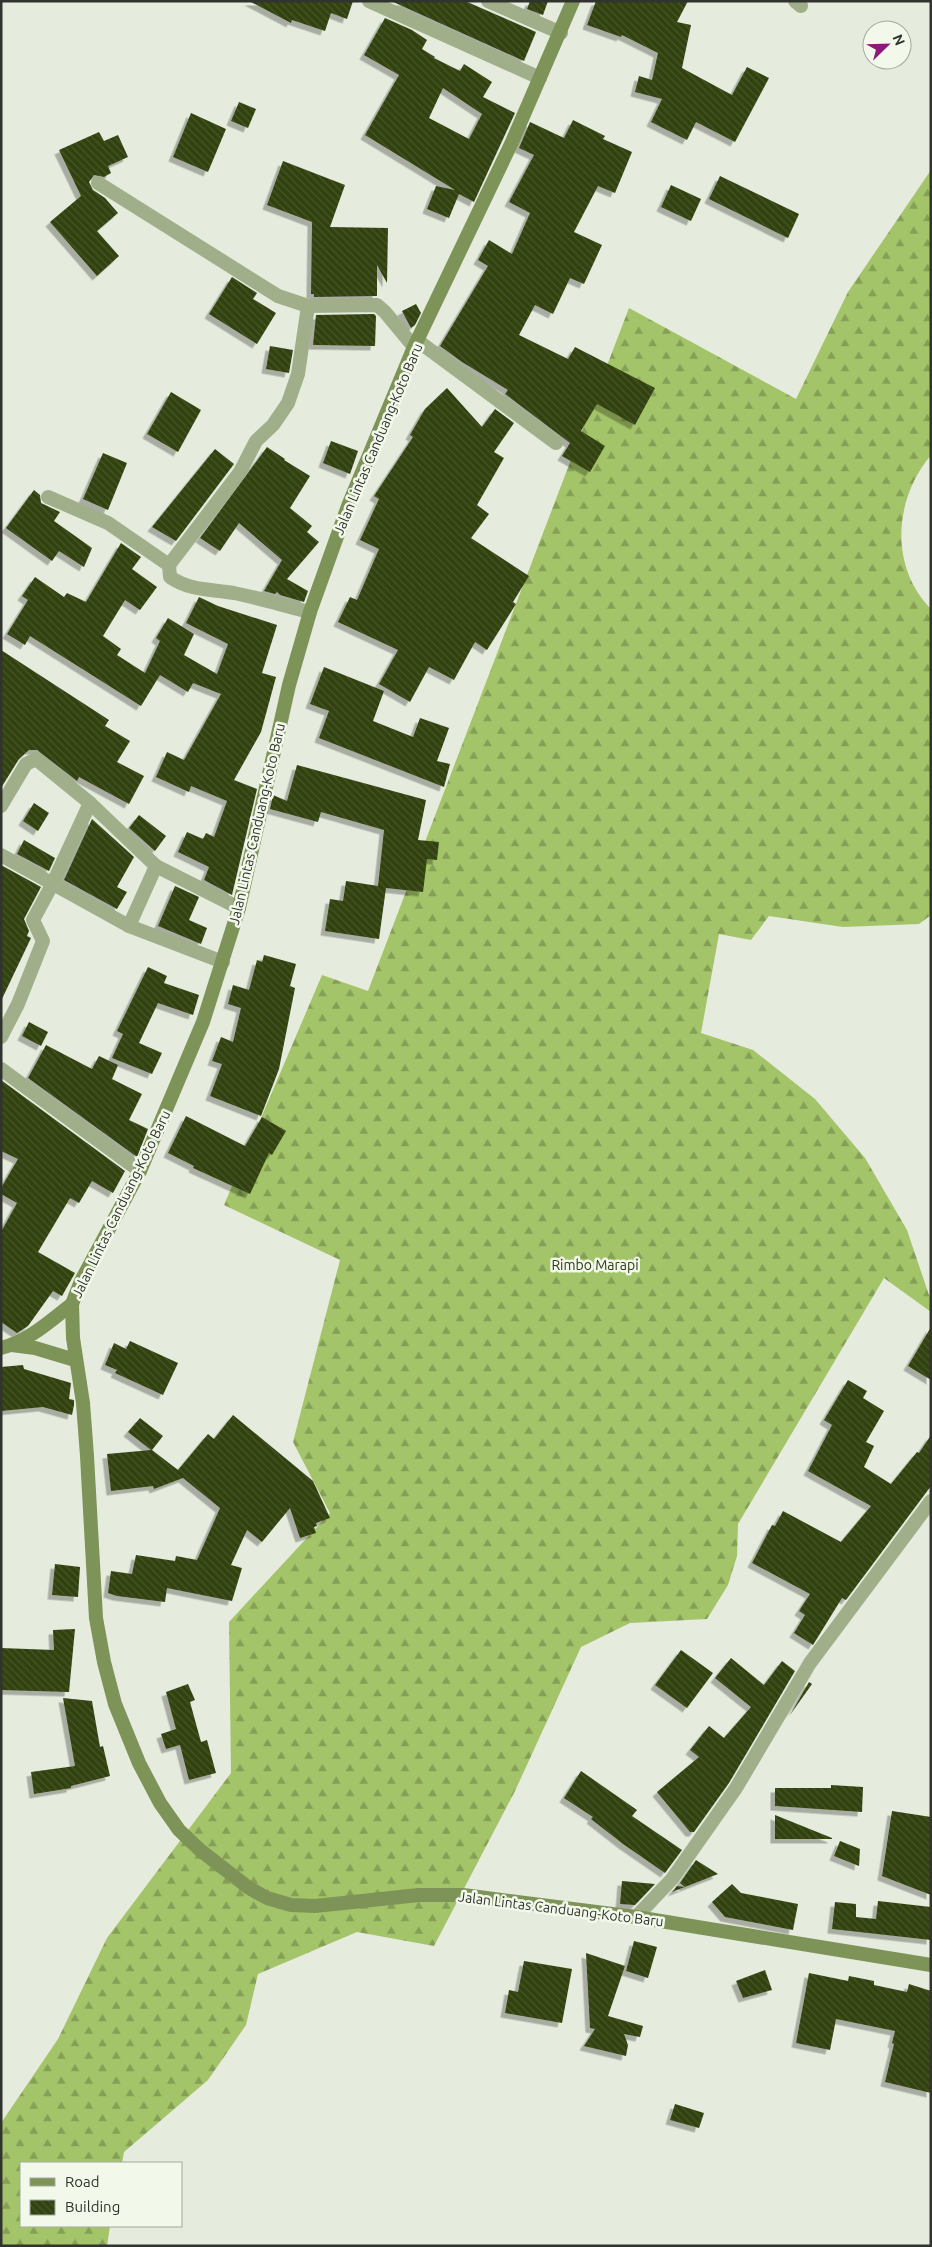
<svg xmlns="http://www.w3.org/2000/svg" width="932" height="2247" font-family="Ubuntu,sans-serif">
	<style>
		.forest { fill: url(#forest-firs) }
		.building { fill: url(#building-back-hatch); fill-rule: evenodd; filter: url(#shadow) }
		.lines { fill: none; stroke-linecap: round; stroke-linejoin: round }
		.minor { stroke: #a0af89; stroke-width: 14 }
		.secondary { stroke: #7d9358; stroke-width: 14 }
		.labels { text-anchor: middle; stroke-width: 5; stroke-linejoin: round; paint-order: stroke }
		.street-label { font-size: 14px; fill: #31332e; stroke: #f2f8ea }
		.park-label { font-size: 14px; fill: #2d3a13; stroke: #f2f8ea }
	</style>
	<defs>
		<pattern id="forest-firs" width="22" height="20" patternUnits="userSpaceOnUse" patternTransform="scale(1.25)"><rect width="22" height="20" fill="#a3c468"/><path d="M5 1l3.5 6h-7zM16 11l3.5 6h-7z" fill="#85a056"/></pattern>
		<pattern id="building-back-hatch" width="6" height="6" patternUnits="userSpaceOnUse" patternTransform="scale(1.25)"><rect width="6" height="6" fill="#324211"/><path d="M-1 5l2 2M0 0l6 6M5-1l2 2" fill="none" stroke="#47552b"/></pattern>
		<filter id="shadow"><feDropShadow dx="-4.5" dy="4.5" stdDeviation="0" flood-color="#0004"/></filter>
	</defs>
	<rect width="100%" height="100%" fill="#e5ebdd"/>
	<path class="forest" d="M931,170V455C894,499 889,566 931,609V915L919,924L843,927L769,916L751,940L719,934L701,1033L753,1050L815,1099L865,1158L907,1230L931,1301V1312L884,1278L738,1524L737,1556L728,1585L707,1619L630,1623L581,1647L515,1791L434,1946L357,1932L258,1974L246,2025L208,2080L124,2152L122,2163H21V2226H110L107,2246H1V2123L58,2039L107,1938L231,1773L229,1622L330,1513L293,1442L340,1260L224,1205L322,975L368,991L629,308L796,399L848,292Z"/>
	<g class="building">
		<path d="M249,1H353L347,19L331,13L325,31L292,20L291,23Z"/>
		<path d="M391,1H465L536,32L524,61Z"/>
		<path d="M530,1H548L543,15L527,9Z"/>
		<path d="M596,1H688L677,22L691,25L682,68L732,95L747,67L769,78L735,142L696,122L687,140L651,122L662,99L635,92L639,76L652,80L658,53L622,35L621,37L587,25Z"/>
		<path d="M385,18L412,30L427,40L422,49L435,57L434,58L460,71L464,64L492,82L483,97L515,113L474,202L459,194L449,218L427,209L436,186L455,190L365,135L399,75L364,55ZM443,88L482,114L469,139L429,118Z"/>
		<path d="M239,102L256,109L248,128L231,121Z"/>
		<path d="M191,113L226,129L208,172L173,157Z"/>
		<path d="M573,120L605,136L603,139L632,152L615,193L598,186L574,232L602,245L584,284L570,278L553,314L535,305L519,335L568,359L575,347L655,388L635,425L597,404L581,431L605,446L590,472L562,456L570,443L505,394L508,390L462,362L440,346L488,266L478,260L489,240L512,254L530,213L509,202L534,155L519,148L530,122L564,138Z"/>
		<path d="M99,132L104,141L118,135L128,157L108,166L111,173L104,177L94,175L89,182L93,190L105,198L118,213L97,231L119,256L97,276L50,222L81,196L59,150Z"/>
		<path d="M283,161L345,185L330,227L388,228L387,283L377,265V296L314,297V294H311L312,222L267,205Z"/>
		<path d="M720,176L799,214L788,238L709,199Z"/>
		<path d="M671,185L701,199L691,221L661,207Z"/>
		<path d="M232,277L257,293L253,299L276,313L257,344L209,314Z"/>
		<path d="M416,304L421,313L415,325L411,328L402,311Z"/>
		<path d="M374,314L376,316L375,346L313,345L316,315Z"/>
		<path d="M270,346L293,350L289,373L266,369Z"/>
		<path d="M447,388L482,427L495,409L514,423L494,452L504,458L477,505L489,514L471,538L529,576L513,602L516,604L487,650L475,642L454,680L429,667L410,702L379,684L398,650L338,622L350,597L357,600L379,549L360,540L379,499L374,496L413,437L410,435L425,409Z"/>
		<path d="M171,392L201,410L178,452L147,434Z"/>
		<path d="M331,441L358,451L350,474L323,463Z"/>
		<path d="M267,447L285,459L284,460L310,476L290,508L312,526L307,532L319,542L287,579L308,591L304,602L280,595L277,592L275,594L264,591L282,560L239,523L220,551L200,538Z"/>
		<path d="M215,449L234,464L176,541L152,527Z"/>
		<path d="M103,453L127,463L108,510L83,499Z"/>
		<path d="M34,490L40,495L41,503L60,512L54,521L92,548L84,567L59,551L52,561L6,528Z"/>
		<path d="M121,543L141,557L132,569L157,587L140,610L125,600L103,636L121,649L117,655L145,673L160,641L156,638L168,618L194,634L184,655L217,674L228,644L186,623L199,597L218,606L277,625L262,673L276,677L261,732L234,780L257,789L232,895L204,880L209,867L178,852L187,832L203,839L206,833L214,837L227,801L191,786L189,792L156,777L167,752L184,760L221,694L193,683L188,692L160,675L141,706L30,636L25,645L7,634L28,600L22,596L35,577L64,597L67,593L86,602Z"/>
		<path d="M1,650L109,720L105,726L130,741L117,762L144,776L129,804L79,777L77,781L37,750H29L19,759L1,788Z"/>
		<path d="M324,667L384,691L373,721L413,737L420,718L449,728L437,761L450,764L444,787L319,738L329,711L310,704Z"/>
		<path d="M297,765L426,800L418,840L439,842L437,860L427,859L423,892L386,888L379,939L325,931L330,899L343,901L346,881L378,886L384,830L321,812L318,822L270,809L273,795L287,801Z"/>
		<path d="M34,803L49,813L38,831L23,821Z"/>
		<path d="M139,815L166,836L155,851L129,828Z"/>
		<path d="M92,819L134,857L117,887L127,892L117,909L64,880Z"/>
		<path d="M24,840L55,858L49,871L17,854Z"/>
		<path d="M1,865L41,887L24,919L29,931L27,936L31,938L1,1001Z"/>
		<path d="M175,886L199,897L189,920L207,928L201,944L158,926Z"/>
		<path d="M264,955L296,964L290,986L295,988L279,1069L261,1116L210,1096L222,1064L212,1061L221,1037L233,1042L241,1008L228,1004L233,985L249,990L257,960L262,962Z"/>
		<path d="M148,967L167,976L164,983L199,995L193,1015L158,1003L139,1043L162,1053L152,1074L112,1058L123,1034L117,1031Z"/>
		<path d="M29,1022L48,1032L41,1046L22,1036Z"/>
		<path d="M46,1045L92,1069L99,1056L118,1065L112,1079L142,1094L129,1120L148,1129L137,1157L28,1078Z"/>
		<path d="M1,1080L125,1171L113,1193L92,1181L79,1203L70,1198L38,1252L75,1273L62,1296L53,1291L28,1326L17,1333L1,1322V1232L17,1203L1,1194V1188L18,1159L1,1151Z"/>
		<path d="M186,1116L245,1146L262,1117L286,1131L272,1155L269,1153L250,1194L193,1168L194,1166L168,1153Z"/>
		<path d="M931,1327V1380L908,1366Z"/>
		<path d="M130,1341L178,1363L163,1395L115,1373L117,1370L105,1365L114,1343L126,1349Z"/>
		<path d="M23,1365L24,1369L71,1383L69,1399L74,1400V1405L72,1415L43,1407L1,1411V1367Z"/>
		<path d="M848,1380L867,1391L863,1398L884,1411L866,1442L874,1446L864,1467L891,1484L917,1452L919,1453L931,1435V1486L846,1600L842,1598L813,1645L794,1633L805,1615L799,1611L810,1594L752,1563L772,1525L775,1526L783,1511L841,1542L871,1506L808,1471L832,1425L824,1420Z"/>
		<path d="M233,1415L313,1481L330,1518L316,1523L317,1526L314,1527L316,1533L300,1538L290,1508L262,1542L247,1530L231,1565L242,1568L232,1601L167,1588L165,1602L117,1596L108,1593L111,1571L132,1574L136,1555L175,1561L176,1556L197,1560L220,1508L183,1478L154,1489L153,1486L111,1491L107,1454L151,1450L128,1432L140,1418L163,1436L152,1450L178,1470L208,1434L214,1439Z"/>
		<path d="M55,1564L80,1567L78,1597L52,1595Z"/>
		<path d="M75,1629L69,1692L1,1690V1648L54,1650L53,1630Z"/>
		<path d="M681,1650L713,1673L687,1708L655,1685Z"/>
		<path d="M731,1658L764,1685L782,1661L795,1671L729,1783L694,1832H690L657,1792L699,1757L690,1750L709,1726L724,1738L751,1707L715,1678Z"/>
		<path d="M809,1682L812,1684L790,1715Z"/>
		<path d="M188,1684L195,1700L190,1702L201,1742L207,1740L216,1773L189,1780L180,1745L166,1749L161,1734L176,1729L166,1692Z"/>
		<path d="M63,1698L92,1701L100,1747L103,1746L110,1776L71,1786V1788L34,1794L31,1772L75,1766Z"/>
		<path d="M581,1771L637,1810L632,1816L682,1850L665,1873L623,1844L591,1819L593,1817L564,1798Z"/>
		<path d="M831,1785L863,1787L862,1812L775,1806V1788H831Z"/>
		<path d="M892,1811L931,1817V1895L882,1876Z"/>
		<path d="M775,1815L832,1838V1839H775Z"/>
		<path d="M840,1841L860,1849L859,1866L834,1856Z"/>
		<path d="M696,1860L718,1874L672,1892L677,1886L685,1887L680,1883Z"/>
		<path d="M622,1881L655,1884L635,1905L620,1904Z"/>
		<path d="M732,1884L741,1893L798,1904L793,1930L725,1917L712,1902Z"/>
		<path d="M878,1901L931,1907V1940L832,1929L835,1902L856,1904V1917L876,1919Z"/>
		<path d="M634,1941L657,1947L648,1978L626,1971Z"/>
		<path d="M586,1953L625,1966L608,2016L643,2026L640,2037L624,2034L628,2045L626,2056L584,2046L595,2029L590,2028Z"/>
		<path d="M524,1961L572,1969L562,2023L505,2013L509,1990L518,1992Z"/>
		<path d="M765,1970L772,1990L743,1998L736,1981Z"/>
		<path d="M809,1973L848,1981L849,1976L874,1981V1985L907,1992L909,1984L931,1991V2093L885,2082L894,2044L892,2043L895,2031L836,2019L830,2050L796,2043Z"/>
		<path d="M675,2104L704,2113L699,2128L670,2120Z"/>
	</g>
	<g class="lines">
		<g class="minor">
			<path d="M369,1L540,78"/>
			<path d="M488,1L561,33"/>
			<path d="M795,1L801,6"/>
			<path d="M98,183L278,296L308,306L377,305L385,312L414,347"/>
			<path d="M418,341L556,443"/>
			<path d="M48,497L108,523L169,565L170,577C190,591 211,589 234,593C259,598 285,606 310,612"/>
			<path d="M169,565L240,472L256,441L273,425L288,403L298,374L308,306"/>
			<path d="M1,806L26,764L36,759L90,803L156,866L239,908"/>
			<path d="M1,855L129,926L223,962"/>
			<path d="M129,926L156,866"/>
			<path d="M1,1037L18,1004L43,941L33,920L53,883L90,803"/>
			<path d="M1,1069L140,1171"/>
			<path d="M636,1917L672,1879L736,1788L810,1663L931,1501"/>
		</g>
		<g class="secondary">
			<path d="M573,1L512,142L414,347L348,506L310,612L289,685L239,908L203,1022L140,1171L81,1281L72,1304L73,1338L83,1403L87,1456L96,1618L104,1662L115,1704L139,1763L160,1803L179,1830L200,1850L249,1888L267,1898L291,1905L315,1906L419,1895H463L636,1917L931,1965"/>
			<path d="M12,1345L35,1348L75,1360"/>
			<path d="M1,1348C28,1342 51,1320 72,1304"/>
		</g>
	</g>
	<g class="labels">
		<g class="street-label">
			<text transform="translate(378 439) rotate(-67)" y="5">Jalan Lintas Canduang-Koto Baru</text>
			<text transform="translate(257 824) rotate(-77)" y="5">Jalan Lintas Canduang-Koto Baru</text>
			<text transform="translate(121 1204) rotate(-64)" y="5">Jalan Lintas Canduang-Koto Baru</text>
			<text transform="translate(561 1909) rotate(7)" y="5">Jalan Lintas Canduang-Koto Baru</text>
		</g>
		<g class="park-label">
			<text x="595" y="1270">Rimbo Marapi</text>
		</g>
	</g>
	<rect width="932" height="2247" fill="none" stroke="#31332e" stroke-width="5"/>
	<rect x="20" y="2162" width="162" height="65" fill="#f2f8ea" stroke="#a5a99f"/>
	<rect x="30" y="2178" width="25" height="8" fill="#7d9358" stroke="#a5a99f"/>
	<text x="65" y="2187" font-size="15" fill="#31332e">Road</text>
	<rect x="30" y="2200" width="25" height="15" fill="url(#building-back-hatch)" stroke="#a5a99f"/>
	<text x="65" y="2212" font-size="15" fill="#31332e">Building</text>
	<g transform="translate(887 45) rotate(67)"><circle r="24" fill="#f2f8ea" stroke="#a5a99f"/>
	<path d="M0-4L9 19L0 12L-9 19Z" fill="#8d1a7b"/>
	<text y="-8" font-size="14" font-weight="bold" text-anchor="middle" fill="#31332e">N</text>
	</g>
</svg>
